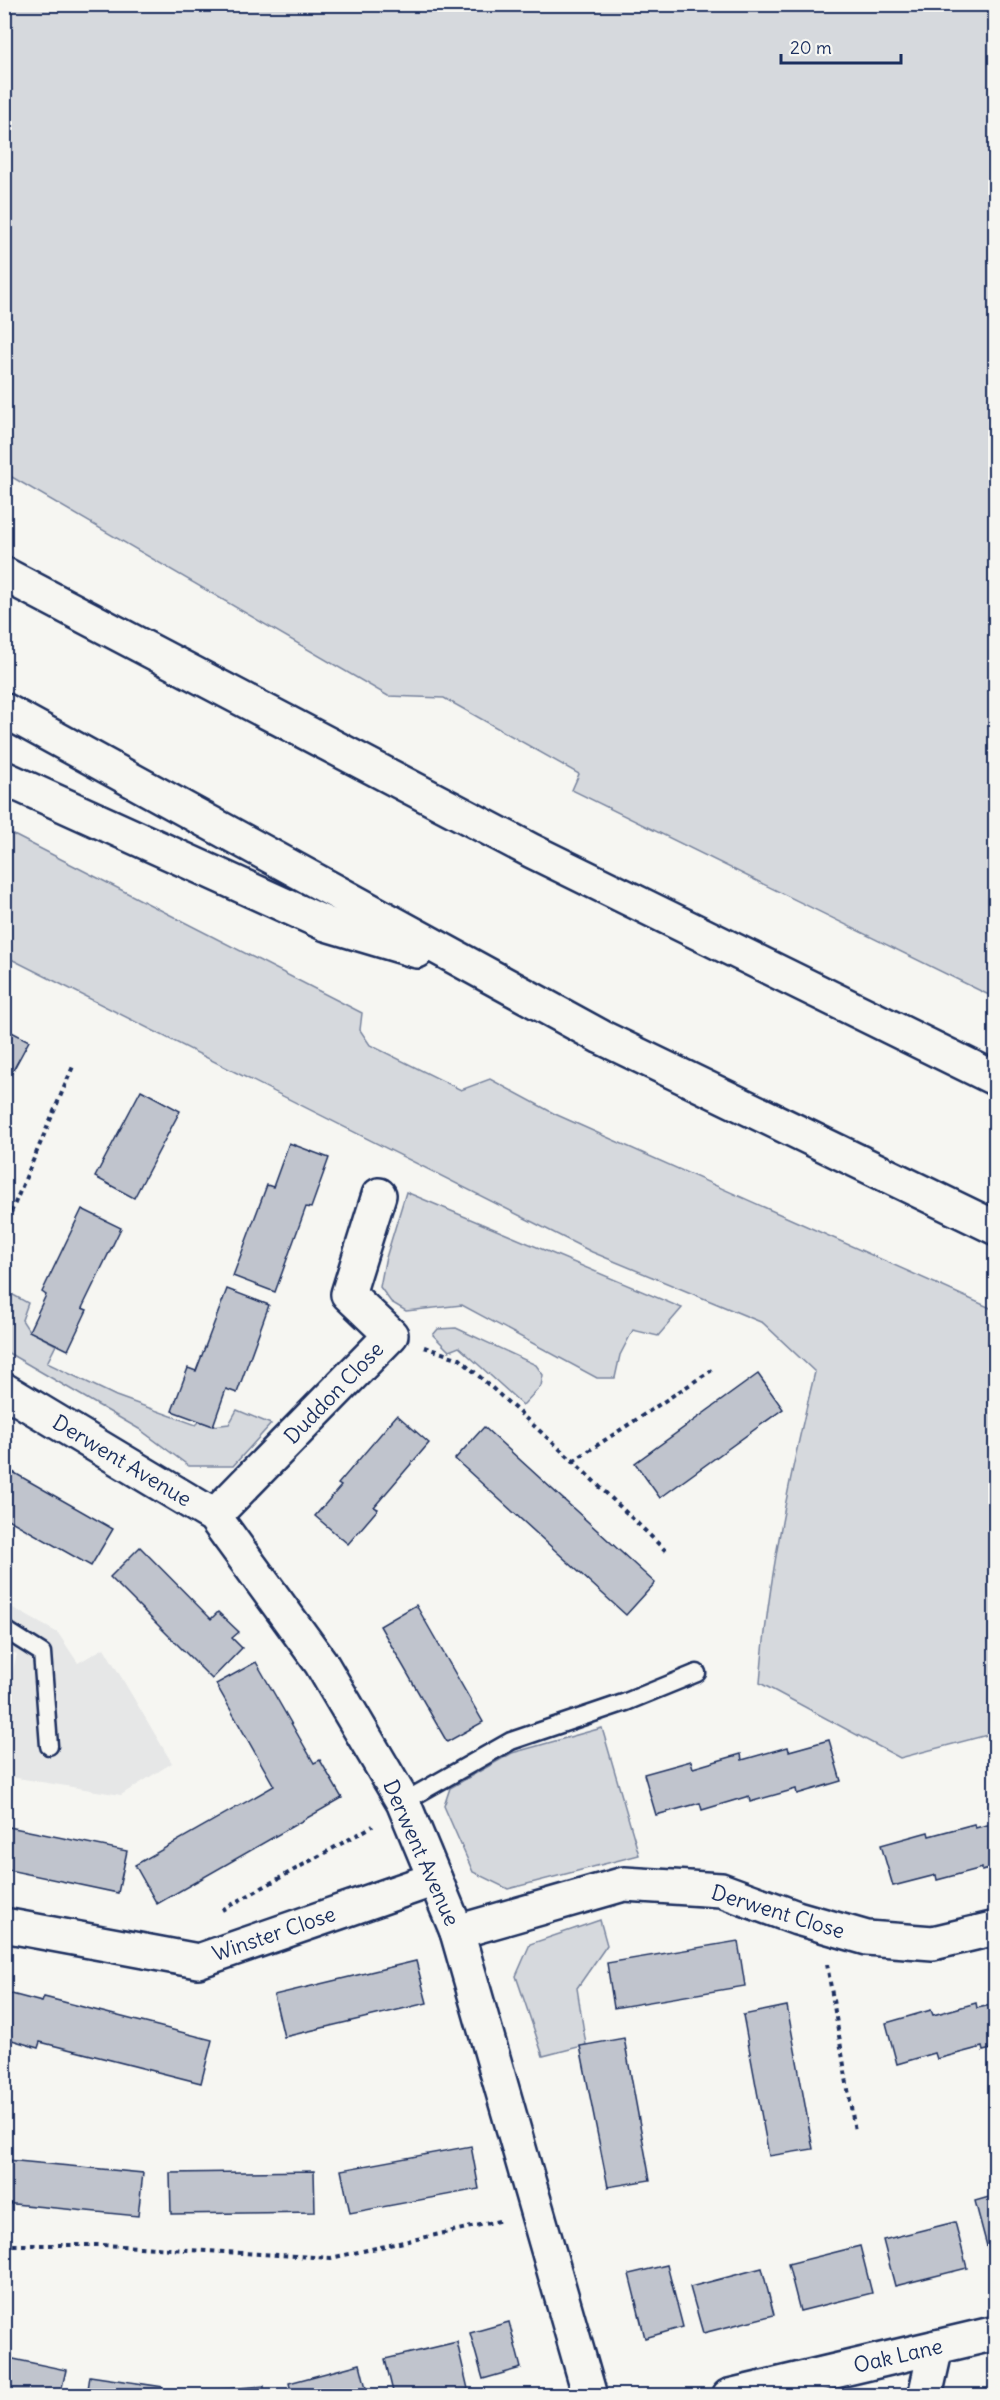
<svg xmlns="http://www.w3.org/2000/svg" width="1000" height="2400" font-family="Delius,sans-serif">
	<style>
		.built { fill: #e6e7e7 }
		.green { fill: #d6d9dd; stroke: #78849e; stroke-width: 1.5 }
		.building { fill: #c0c4cd; stroke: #1b2f5e; stroke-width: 1.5 }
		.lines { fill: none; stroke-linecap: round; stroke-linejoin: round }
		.lane-casing { stroke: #1b2f5e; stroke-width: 21 }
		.street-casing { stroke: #1b2f5e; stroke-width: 38 }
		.secondary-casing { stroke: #1b2f5e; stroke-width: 38 }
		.highway-casing { stroke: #1b2f5e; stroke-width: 38 }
		.path { stroke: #1b2f5e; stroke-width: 4; stroke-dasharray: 4.5 4.5; stroke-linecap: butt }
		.lane { stroke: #f6f6f2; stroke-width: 16 }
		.street { stroke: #f6f6f2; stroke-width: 33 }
		.secondary { stroke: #f6f6f2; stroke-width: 33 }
		.highway { stroke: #f6f6f2; stroke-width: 33 }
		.labels { text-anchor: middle; stroke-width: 4.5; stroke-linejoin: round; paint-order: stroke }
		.street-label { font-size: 21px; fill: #1b2f5e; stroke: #f6f6f2 }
	</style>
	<rect width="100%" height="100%" fill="#f6f6f2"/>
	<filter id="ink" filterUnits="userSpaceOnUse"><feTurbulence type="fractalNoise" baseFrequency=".0167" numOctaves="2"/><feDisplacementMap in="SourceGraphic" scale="12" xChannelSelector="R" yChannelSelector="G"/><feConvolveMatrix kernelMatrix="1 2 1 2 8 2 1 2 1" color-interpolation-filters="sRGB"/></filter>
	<g filter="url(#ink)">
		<path class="built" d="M4,1603L58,1633L78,1663L104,1648L172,1763L121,1795L5,1776V1700L17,1654L5,1650Z"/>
		<g class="green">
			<path d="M5,4L995,5V998L572,790L579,774L444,698L388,696L5,473Z"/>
			<path d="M4,830L362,1013L360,1030L370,1045L461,1090L490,1079L555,1114L995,1310V1733L900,1758L760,1683C768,1579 790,1474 815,1372L763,1323L592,1252L5,956Z"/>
			<path d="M406,1192L682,1308L658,1336L633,1330L620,1355L615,1378H597L462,1305L406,1311L391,1302L380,1287L385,1261Z"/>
			<path d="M4,1290L28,1303L22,1320L29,1331L56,1345L47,1363L116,1396L196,1425L200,1421L213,1426L229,1424L237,1410L271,1424L233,1466H189L139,1429L5,1351Z"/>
			<path d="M456,1328L536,1365L543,1375L541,1386L523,1405L459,1347L449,1351L433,1335L438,1329Z"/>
			<path d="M602,1728L639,1855L508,1889L473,1872L444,1806L450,1788L512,1753Z"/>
			<path d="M600,1920L607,1945L577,1988L586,2045L543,2056L516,1976L530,1944Z"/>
		</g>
		<g class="building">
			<path d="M4,1028L29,1041L4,1087Z"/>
			<path d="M141,1090L180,1111L134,1198L95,1177Z"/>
			<path d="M289,1143L329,1158L311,1208L306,1207L275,1292L233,1276L267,1185L273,1187Z"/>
			<path d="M82,1209L121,1228L82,1308L87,1310L68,1350L29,1331L46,1295L42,1292Z"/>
			<path d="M227,1289L269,1305L237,1393L226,1389L213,1426L172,1411L188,1368L196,1371Z"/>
			<path d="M758,1374L783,1409L660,1498L635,1463Z"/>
			<path d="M397,1415L429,1443L374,1507L378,1509L348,1544L315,1516L341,1486L338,1484Z"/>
			<path d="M484,1427L655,1583L626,1615L455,1459Z"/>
			<path d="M4,1467L113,1529L91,1566L4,1517Z"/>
			<path d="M140,1547L211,1619L218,1612L239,1632L232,1638L242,1648L212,1679L110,1577Z"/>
			<path d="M416,1605L483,1722L447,1742L380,1626Z"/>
			<path d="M256,1662L314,1763L320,1760L342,1798L157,1904L135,1865L274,1786L216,1684Z"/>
			<path d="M829,1740L841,1781L797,1794L796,1789L750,1802L749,1796L702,1810L700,1803L656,1815L644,1774L691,1761L693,1768L741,1754L742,1760L788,1747L789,1751Z"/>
			<path d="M996,1823V1867L982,1871V1868L937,1880L936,1875L893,1886L881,1845L928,1832L929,1836L974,1824L975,1828Z"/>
			<path d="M4,1826L127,1851L118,1893L4,1869Z"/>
			<path d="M738,1941L745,1986L614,2008L607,1963Z"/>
			<path d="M416,1961L427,2003L284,2037L274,1995Z"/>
			<path d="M4,1992L42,2002L44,1997L212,2040L201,2083L40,2042L38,2048L12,2040L4,2070Z"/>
			<path d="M976,2003L977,2008L996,2004V2048L983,2051L982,2047L937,2059L935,2053L897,2064L886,2023L931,2010L933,2015Z"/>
			<path d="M787,2006L813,2149L769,2156L743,2015Z"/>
			<path d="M624,2038L650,2180L608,2187L580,2046Z"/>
			<path d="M471,2146L479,2189L350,2213L341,2170Z"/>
			<path d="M7,2160L143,2173L138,2216L4,2203Z"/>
			<path d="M314,2171L315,2212L171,2214L170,2173Z"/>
			<path d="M996,2195V2264L992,2265L975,2201Z"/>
			<path d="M955,2222L967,2268L895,2286L883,2240Z"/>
			<path d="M860,2246L872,2293L800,2311L788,2264Z"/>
			<path d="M667,2265L683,2327L645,2338L629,2274Z"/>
			<path d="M762,2268L774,2315L703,2333L690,2287Z"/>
			<path d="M509,2322L521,2368L483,2379L470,2333Z"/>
			<path d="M457,2342L468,2389L441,2396H394L385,2359Z"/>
			<path d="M4,2357L66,2370L60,2396H4Z"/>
			<path d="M360,2364L368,2396H292L289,2383Z"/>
			<path d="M90,2376L163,2387L162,2396H87Z"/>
			<path d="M264,2386L265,2396H191L190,2392Z"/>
		</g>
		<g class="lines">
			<g class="lane-casing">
				<g id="lane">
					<path d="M4,1629L42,1653L49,1746"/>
					<path d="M403,1802L511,1741L626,1702L697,1673"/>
				</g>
			</g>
			<g class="street-casing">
				<g id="street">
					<path d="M4,1390L214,1516L321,1663L403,1802L457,1932L590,2396"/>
					<path d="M214,1516L391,1335L348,1294L379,1195"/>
					<path d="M4,1925L198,1961L435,1879"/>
					<path d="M457,1932L624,1884L721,1890L797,1918L867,1938L933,1943L996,1928"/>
					<path d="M925,2396L936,2347"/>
				</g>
			</g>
			<g class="secondary-casing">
				<path id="secondary" d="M729,2396L996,2333"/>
			</g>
			<g class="highway-casing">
				<g id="highway">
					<path d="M4,574L532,851L996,1079"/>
					<path d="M4,710L601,1037L996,1228"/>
					<path d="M4,778L326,924L417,951"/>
				</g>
			</g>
			<g class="path">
				<path d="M4,1229L74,1064"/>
				<path d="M424,1347L460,1359L573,1461L667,1552"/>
				<path d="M573,1461L712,1370"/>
				<path d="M222,1910L373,1826"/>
				<path d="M827,1964L855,2131"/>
				<path d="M4,2245H102L331,2258L503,2220"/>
			</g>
			<use href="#lane" class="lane"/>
			<use href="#street" class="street"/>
			<use href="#secondary" class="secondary"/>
			<use href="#highway" class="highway"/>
		</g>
	</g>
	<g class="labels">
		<g class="street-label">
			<text transform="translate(334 1393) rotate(-46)" y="7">Duddon Close</text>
			<text transform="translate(122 1461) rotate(31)" y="7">Derwent Avenue</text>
			<text transform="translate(421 1853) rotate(66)" y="7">Derwent Avenue</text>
			<text transform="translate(778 1912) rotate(17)" y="7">Derwent Close</text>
			<text transform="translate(274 1934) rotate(-19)" y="7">Winster Close</text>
			<text transform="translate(898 2356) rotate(-13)" y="7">Oak Lane</text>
		</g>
	</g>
	<rect width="1000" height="2400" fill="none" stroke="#f6f6f2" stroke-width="24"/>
	<rect x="12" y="12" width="976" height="2376" fill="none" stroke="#1b2f5e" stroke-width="2" filter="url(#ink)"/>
	<path d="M781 54v9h120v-9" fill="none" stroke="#1b2f5e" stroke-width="3"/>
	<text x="790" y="54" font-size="18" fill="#1b2f5e" stroke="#f6f6f2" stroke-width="4.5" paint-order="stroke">20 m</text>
</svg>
